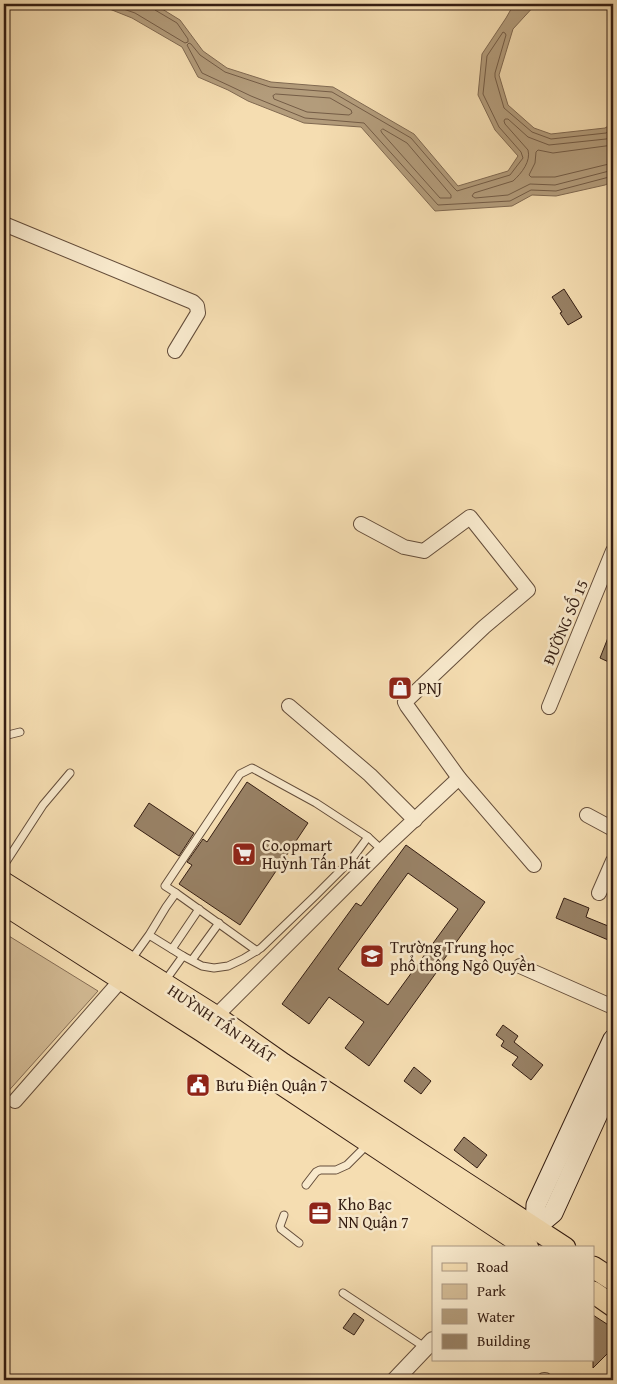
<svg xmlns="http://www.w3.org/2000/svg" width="617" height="1384" font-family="'Gentium Book Plus',serif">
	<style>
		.green { fill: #d4bc96; stroke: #846c54 }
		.water { fill: #b39c7b; stroke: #806951 }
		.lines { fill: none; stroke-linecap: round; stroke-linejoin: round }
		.shore { stroke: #745c46; stroke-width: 1 }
		.building { fill: #988165; stroke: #341d12; fill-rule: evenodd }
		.service-casing { stroke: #644d3a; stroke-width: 9 }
		.minor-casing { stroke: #644d3a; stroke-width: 16 }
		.tertiary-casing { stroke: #644d3a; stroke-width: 18 }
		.secondary-casing { stroke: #341d12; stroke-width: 21 }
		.primary-casing { stroke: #341d12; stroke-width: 23 }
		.service { stroke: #f8e9cc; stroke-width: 7 }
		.minor { stroke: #f8e9cc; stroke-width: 14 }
		.tertiary { stroke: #f8e9cc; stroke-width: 16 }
		.secondary { stroke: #f8e9cc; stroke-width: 19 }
		.primary { stroke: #f5ddb1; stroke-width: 21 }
		.labels { text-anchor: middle; stroke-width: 5; stroke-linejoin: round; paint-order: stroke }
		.street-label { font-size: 16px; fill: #341d12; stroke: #f8e9cc }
		.poi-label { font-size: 16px; fill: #341d12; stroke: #f8e9cc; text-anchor: start }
	</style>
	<rect width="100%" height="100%" fill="#f5ddb1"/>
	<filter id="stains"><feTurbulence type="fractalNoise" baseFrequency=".004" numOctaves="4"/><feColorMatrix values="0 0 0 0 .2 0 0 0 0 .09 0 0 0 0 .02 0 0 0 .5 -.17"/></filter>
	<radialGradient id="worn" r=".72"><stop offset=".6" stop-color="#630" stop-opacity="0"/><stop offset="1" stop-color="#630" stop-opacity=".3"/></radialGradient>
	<path class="green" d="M4,933L98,991L4,1096Z"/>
	<path class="water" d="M97,4H154L180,20L203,51L227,68L271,82L333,87L414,134L458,186L508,171L518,156L495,130L478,95L482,54L506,18L514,4H536L513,29L499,75L508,105L534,128L551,134L605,128L613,123V181L605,185L556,196L532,195L512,206L435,211L361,127L304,123L248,101L228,90L198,77L182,47L132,18Z"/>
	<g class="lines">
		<g class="shore">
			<path d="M109,4L135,13L185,43L188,42V39L177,23L155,10L153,4"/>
			<path d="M276,94L330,98L351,110L352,113L349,115L307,112L274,99L273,96Z"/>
			<path d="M383,129L407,143L451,195V198H440L382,133L381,131Z"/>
			<path d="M613,129L606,133L551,139L532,132L504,108L495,77V73L506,35L505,33L503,32L487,56L483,94L499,127L521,152L523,158L510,175L457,191L454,188L411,138L332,92L270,87L225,72L200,55L191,44L189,43L187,45L202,73L230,86L251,96L305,118L364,123L438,205L510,201L531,190L556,191L613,176"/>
			<path d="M613,137L606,139L549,145L528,137L508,119H505L504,121L505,124L528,150C531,161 522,173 513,181L474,193L472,196L475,198L508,195L530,184L555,185L613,170"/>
			<path d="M613,145L553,153L538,150L536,152L535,163L529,175L531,177H555L613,163"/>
		</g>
	</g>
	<g class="building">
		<path d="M564,289L582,317L568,325L560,313L562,312L552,297Z"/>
		<path d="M613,625V664L600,658Z"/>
		<path d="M247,782L308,823L240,925L179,884L192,865L187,862L203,839L207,842Z"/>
		<path d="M149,803L194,833L179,856L134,826Z"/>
		<path d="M406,845L485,902L440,965L441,966L369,1066L345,1048L364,1022L329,997L309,1024L282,1004L356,903L361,906ZM408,873L458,909L388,1005L338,969Z"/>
		<path d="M564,898L589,908L586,917L613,928V942L556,918Z"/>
		<path d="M503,1025L518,1036L514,1042L543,1065L531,1080L512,1065L518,1057L501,1046L504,1041L496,1035Z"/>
		<path d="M414,1067L431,1081L421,1094L404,1081Z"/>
		<path d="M464,1137L487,1155L477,1168L454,1150Z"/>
		<path d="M354,1313L364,1320L354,1335L343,1328Z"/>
		<path d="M593,1315L613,1328V1348L593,1368Z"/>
	</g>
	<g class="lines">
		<g class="service-casing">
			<g id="service">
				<path d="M4,736L20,732"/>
				<path d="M368,837L382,850"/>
				<path d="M4,865L43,805L70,773"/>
				<path d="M176,893L257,951"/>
				<path d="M172,949L199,909"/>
				<path d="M131,960L149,935L166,907L176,893L165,886L240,774L252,768L316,803L368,837L351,860L315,896L261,948L243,959L228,966L214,968L202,966L183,956L149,935"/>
				<path d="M192,960L219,923"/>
				<path d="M165,981L183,956"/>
				<path d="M306,1185L316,1172L320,1170H336L347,1165L367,1145"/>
				<path d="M284,1215L280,1226L281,1229L299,1243"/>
				<path d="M343,1293L426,1348"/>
			</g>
		</g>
		<g class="minor-casing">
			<g id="minor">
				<path d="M4,224L193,302L197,306L198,313L175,351"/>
				<path d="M361,524L404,547L424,551L470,517L528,590L484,627L405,702L407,706L459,778L534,865"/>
				<path d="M289,706L370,775L415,820"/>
				<path d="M549,707L613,551"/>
				<path d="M587,815L613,829"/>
				<path d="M599,893L613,861"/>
				<path d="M520,966L613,1007"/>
				<path d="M211,1021L382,850L459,778"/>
				<path d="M15,1101L121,980"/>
				<path d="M544,1380H545"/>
			</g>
		</g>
		<g class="tertiary-casing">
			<path id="tertiary" d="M395,1380L433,1340"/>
		</g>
		<g class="secondary-casing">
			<g id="secondary">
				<path d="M535,1228L536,1205L613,1039"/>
				<path d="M535,1228L553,1213L613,1081"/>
			</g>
		</g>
		<g class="primary-casing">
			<g id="primary">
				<path d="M4,883L215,1016L283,1064L565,1248"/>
				<path d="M4,904L202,1031L528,1248"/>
				<path d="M593,1267L613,1280"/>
				<path d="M593,1292L613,1306"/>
			</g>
		</g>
		<use href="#service" class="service"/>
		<use href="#minor" class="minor"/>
		<use href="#tertiary" class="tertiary"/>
		<use href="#secondary" class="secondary"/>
		<use href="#primary" class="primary"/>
	</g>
	<defs>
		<g id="shop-square" transform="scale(1.25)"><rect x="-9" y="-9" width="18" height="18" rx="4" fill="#8f2418" stroke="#f8e9cc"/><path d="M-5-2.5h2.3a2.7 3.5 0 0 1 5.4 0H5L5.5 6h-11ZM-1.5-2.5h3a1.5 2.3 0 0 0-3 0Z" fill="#fff"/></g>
		<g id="supermarket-square" transform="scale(1.25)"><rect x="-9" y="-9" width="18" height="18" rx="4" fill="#8f2418" stroke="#f8e9cc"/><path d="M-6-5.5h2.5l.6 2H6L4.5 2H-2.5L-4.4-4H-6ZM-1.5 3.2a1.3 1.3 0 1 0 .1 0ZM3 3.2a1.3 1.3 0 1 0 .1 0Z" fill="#fff"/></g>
		<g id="school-square" transform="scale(1.25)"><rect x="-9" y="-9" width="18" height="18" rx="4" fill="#8f2418" stroke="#f8e9cc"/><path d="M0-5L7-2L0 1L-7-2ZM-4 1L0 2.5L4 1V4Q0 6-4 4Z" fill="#fff"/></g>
		<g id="civic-square" transform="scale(1.25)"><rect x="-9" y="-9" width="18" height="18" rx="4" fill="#8f2418" stroke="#f8e9cc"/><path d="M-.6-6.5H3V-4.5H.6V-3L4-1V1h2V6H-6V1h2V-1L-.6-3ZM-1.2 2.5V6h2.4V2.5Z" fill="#fff"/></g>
		<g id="office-square" transform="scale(1.25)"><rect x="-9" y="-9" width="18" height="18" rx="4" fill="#8f2418" stroke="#f8e9cc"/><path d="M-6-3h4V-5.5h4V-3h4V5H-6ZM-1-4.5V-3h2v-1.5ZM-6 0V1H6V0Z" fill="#fff"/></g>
	</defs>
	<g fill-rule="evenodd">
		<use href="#shop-square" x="400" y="688"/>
		<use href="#supermarket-square" x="244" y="854"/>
		<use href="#school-square" x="372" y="956"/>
		<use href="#civic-square" x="198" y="1085"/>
		<use href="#office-square" x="320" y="1213"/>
	</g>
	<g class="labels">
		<g class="street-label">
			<text transform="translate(565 622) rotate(-67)" y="6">ĐƯỜNG SỐ 15</text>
			<text transform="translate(222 1023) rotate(34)" y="6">HUỲNH TẤN PHÁT</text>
		</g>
		<g class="poi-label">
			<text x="418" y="694">PNJ</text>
			<text x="262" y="851">Co.opmart<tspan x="262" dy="18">Huỳnh Tấn Phát</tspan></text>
			<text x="390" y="953">Trường Trung học<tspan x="390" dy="18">phổ thông Ngô Quyền</tspan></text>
			<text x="216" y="1091">Bưu Điện Quận 7</text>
			<text x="338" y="1210">Kho Bạc<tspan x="338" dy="18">NN Quận 7</tspan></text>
		</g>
	</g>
	<rect width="617" height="1384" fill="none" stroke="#f5ddb1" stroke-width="20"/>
	<rect x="5" y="5" width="607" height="1374" fill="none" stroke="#341d12" stroke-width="2.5"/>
	<rect x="10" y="10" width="597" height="1364" fill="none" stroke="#341d12"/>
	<rect x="432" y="1246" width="162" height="115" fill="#f8e9cc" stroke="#aa9782"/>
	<rect x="442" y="1263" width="25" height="8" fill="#f5ddb1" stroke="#aa9782"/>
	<text x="477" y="1272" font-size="15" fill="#341d12">Road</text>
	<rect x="442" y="1284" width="25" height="15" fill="#d4bc96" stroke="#aa9782"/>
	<text x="477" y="1296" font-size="15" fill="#341d12">Park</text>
	<rect x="442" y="1309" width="25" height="15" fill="#b39c7b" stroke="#aa9782"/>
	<text x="477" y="1322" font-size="15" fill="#341d12">Water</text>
	<rect x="442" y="1334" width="25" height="15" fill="#988165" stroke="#aa9782"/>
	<text x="477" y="1346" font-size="15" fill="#341d12">Building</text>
	<rect width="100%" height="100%" filter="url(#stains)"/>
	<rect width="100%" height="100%" fill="url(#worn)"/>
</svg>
